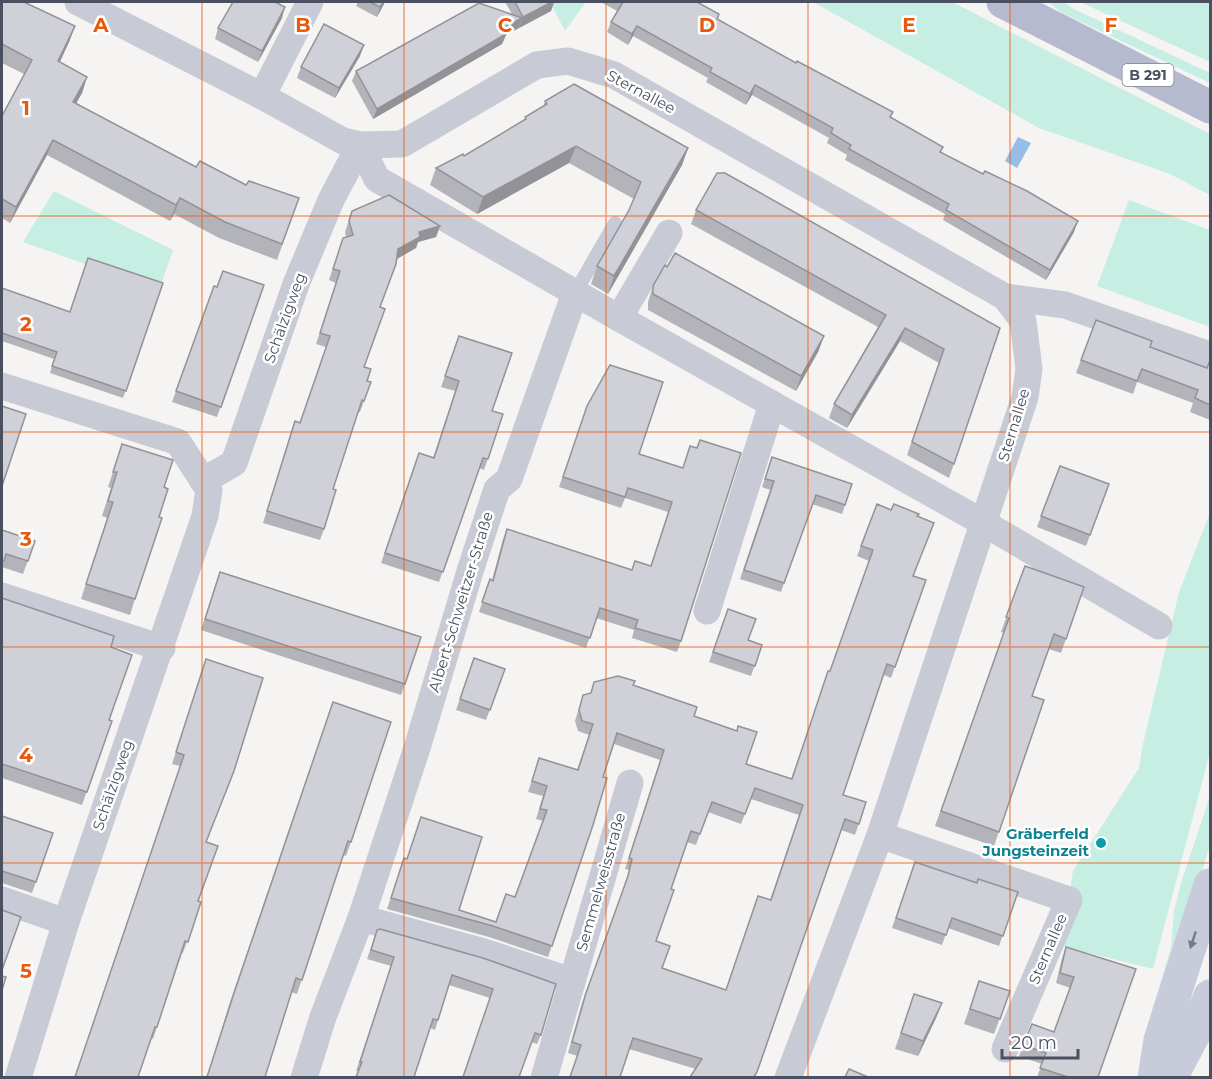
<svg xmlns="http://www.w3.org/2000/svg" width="1212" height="1079" font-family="Montserrat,sans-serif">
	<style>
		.green { fill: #c6eee2 }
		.water { fill: #96bee8 }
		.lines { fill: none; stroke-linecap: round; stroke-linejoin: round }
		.service { stroke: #c8cbd6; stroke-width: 14 }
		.minor { stroke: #c8cbd6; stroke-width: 27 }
		.secondary { stroke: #c7cbda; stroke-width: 33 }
		.primary { stroke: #b5bacf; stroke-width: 33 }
		.wall { fill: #b3b4ba; fill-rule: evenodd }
		.shaded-wall { fill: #929297 }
		.building { fill: #d0d1d8; stroke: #929297; stroke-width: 1.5; fill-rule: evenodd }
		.oneway { fill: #767b8b }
		.grid { fill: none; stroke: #e8590c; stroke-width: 1.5; stroke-opacity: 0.55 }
		.culture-dot { fill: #0f9aa8; stroke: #fff; stroke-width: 2 }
		.labels { text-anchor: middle; stroke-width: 5; stroke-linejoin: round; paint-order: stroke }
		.shield { fill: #fff; stroke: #818490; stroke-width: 1.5 }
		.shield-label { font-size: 14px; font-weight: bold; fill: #4b5060 }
		.street-label { font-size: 15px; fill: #4b5060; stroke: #fff }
		.culture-label { font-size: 15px; font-weight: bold; fill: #0d838f; stroke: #fff; text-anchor: end }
		.grid-label { font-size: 20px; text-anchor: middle; font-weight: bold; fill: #e8590c; stroke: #fff; stroke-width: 5; stroke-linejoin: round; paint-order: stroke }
	</style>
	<rect width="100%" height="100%" fill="#f5f4f3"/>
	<g class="green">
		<path d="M550,2H586L565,31Z"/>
		<path d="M813,2H952L1210,134V195L1170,174L1039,128Z"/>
		<path d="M1048,2H1063L1076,10L1210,73V83L1062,13Z"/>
		<path d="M1080,2H1210V62Z"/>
		<path d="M54,191L173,250L159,290L23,242Z"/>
		<path d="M1129,200L1210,230V327L1097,286Z"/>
		<path d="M1210,513V752L1153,969L1061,946L1073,871L1139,768L1143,744L1179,592Z"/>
		<path d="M1210,796V845L1174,960L1153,1013L1152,1010L1171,948L1174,911L1181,883Z"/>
	</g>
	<path class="water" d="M1018,137L1031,143L1017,168L1005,161Z"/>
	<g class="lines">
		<path class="service" d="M575,293L615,223"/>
		<g class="minor">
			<path d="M78,2L262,96L343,141L360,145L402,144L537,65L568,61L614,75L1005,297L1023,321L1029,369L1025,397L880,835L788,1078"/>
			<path d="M262,96L310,2"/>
			<path d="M360,145L377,179L619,318L982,522L1159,626"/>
			<path d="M1005,297L1065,305L1210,355"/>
			<path d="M619,318L669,233"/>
			<path d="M2,386L178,442L209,490L205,516L66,922L18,1078"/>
			<path d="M203,481L234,463L296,284L331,200L360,145"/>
			<path d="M2,596L162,648"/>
			<path d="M707,611L772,404"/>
			<path d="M880,835L1069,900L1005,1049"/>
			<path d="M2,900L66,922"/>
			<path d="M361,918L484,952L572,981"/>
			<path d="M304,1078L323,1017L361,918L417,748L471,568L497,489L509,479L575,293"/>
			<path d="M544,1078L630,783"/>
		</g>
		<g class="secondary">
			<path d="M1154,1078L1160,1040L1210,885"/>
			<path d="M1171,1078L1195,1032L1210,996"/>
		</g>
		<path class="primary" d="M1003,2L1210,107"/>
	</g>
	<g class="wall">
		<path d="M2,2L75,26L69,42L60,62L87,77L82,93L76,103L196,167L246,185L299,198L277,260L219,238L174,214L170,221L47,155L10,223L2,218V116L24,74L2,63Z"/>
		<path d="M358,2H385L377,17L356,6Z"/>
		<path d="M505,2H554L551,11L519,28V27V28L506,35L502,44L373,119L352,81L356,71L512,14Z"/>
		<path d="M601,2H697L719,14L717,19L891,118L941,152L1074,232L1046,280L943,220L945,214L845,160L847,155L827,143L829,138L752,95L746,105L706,82L708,78L633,36L628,45L607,32L611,22L617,11Z"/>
		<path d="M282,18L258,62L215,39L218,28Z"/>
		<path d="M360,56L335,98L297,78L301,67Z"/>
		<path d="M545,101L688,148L682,165L608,294L591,284L597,266L629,210L634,199L569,163L477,214L430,185L436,168L464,156L524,121L525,117L543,107Z"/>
		<path d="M696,210L1000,328L949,478L907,455L939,363L900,341L847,428L829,418L834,404L878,327L691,224Z"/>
		<path d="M352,211L440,226L436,237L418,242L416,248L397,259L380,308L364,367L367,381L371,382L360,412H358L333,489L324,529L320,540L263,523L291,432L295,421L300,422L326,347L316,344L336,283L329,280L343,238L346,237L345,232Z"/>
		<path d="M163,283L123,398L50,373L54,359L2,341V288L70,312Z"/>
		<path d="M264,285L217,417L172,402L214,286L217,287Z"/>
		<path d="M653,286L824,336L818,352L796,391L648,310V302Z"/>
		<path d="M1096,320L1150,347L1207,368L1210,364V420L1190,412L1193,403L1137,382L1133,394L1076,373Z"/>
		<path d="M459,336L492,411L503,414L484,470L479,468L439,582L381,563L419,453L433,458L455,391L441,387Z"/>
		<path d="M587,406L639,454L682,468L681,641L677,652L632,638L634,630L596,618L586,648L479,612L490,579L492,580L503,539L507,529L632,570L651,566L668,512L625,498L621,508L559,487Z"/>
		<path d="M122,444L164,487L159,517L135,599L130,615L81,599L107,518L102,516L111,488L108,487Z"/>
		<path d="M772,457L852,484L842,514L812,504L781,592L740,579L770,490L762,487Z"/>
		<path d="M1060,466L1109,484L1086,546L1037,527Z"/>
		<path d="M877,504L891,510L917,516L914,576L926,580L891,678L884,675L843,795L866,802L855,835L841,830L696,1069L629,1049L578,1056L568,1053L582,1003L624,887L629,870L625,869L660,760L614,744L603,777L593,825L548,957L489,937L387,909L404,858L407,859L459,910L496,922L515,897L544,821L536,819L543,796L528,792L539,758L577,770L589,735L578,731L575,721L583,695L633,685L694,716L746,764L791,779L869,561L857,556ZM751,799L799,815L770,900L726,990L662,968L656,941L671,889L687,842L696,845L708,812L741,824Z"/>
		<path d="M2,530L35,541L23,574L2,567V568Z"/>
		<path d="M1025,566L1084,587L1061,653L1049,649L1032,696L1044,700L994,846L935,826L1004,633L1001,632Z"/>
		<path d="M216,583L421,637L401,695L201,630Z"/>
		<path d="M2,598L111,647L109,720L112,721L82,805L2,778Z"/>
		<path d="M728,609L748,640L762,645L751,676L709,662Z"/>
		<path d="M474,658L505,669L486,720L456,710Z"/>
		<path d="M206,659V842L198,901L201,902L183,953H182L153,1039L151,1038L180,766L172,764Z"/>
		<path d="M333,702L351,842L346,856L343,855L297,994L291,992L265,1077H207L229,1005Z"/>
		<path d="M2,816L53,833L32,893L2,883Z"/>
		<path d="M915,862L977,883L1018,892L999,946L948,928L942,945L892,928Z"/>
		<path d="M377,930L483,958L541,1035L537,1044L531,1042L490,998L449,985L435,1030L430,1028L358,1071H356L391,966L367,959Z"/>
		<path d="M1066,947L1098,1077H1037L1042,1064L1019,1056L1023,1045L1054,1032L1070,988L1056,983L1062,958Z"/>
		<path d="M979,981L1010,991L994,1034L964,1024Z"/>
		<path d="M914,994L942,1003L936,1018L918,1056L895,1049Z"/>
	</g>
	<g class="shaded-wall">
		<path d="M383,2H385L377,17L380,7Z"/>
		<path d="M552,2H554L551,11L519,28L523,17Z"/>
		<path d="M285,7L282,18L258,62L262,51Z"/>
		<path d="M522,18L519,28L506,35L502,44L373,119L377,109L503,28Z"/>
		<path d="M75,26L69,42L53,76L58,61Z"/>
		<path d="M637,26L633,36L628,45L632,34Z"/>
		<path d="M364,45L360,56L335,98L339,88Z"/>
		<path d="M87,77L82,93L68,118L73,102Z"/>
		<path d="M755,85L752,95L746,105L750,94Z"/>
		<path d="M53,140L47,155L10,223L16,207Z"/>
		<path d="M576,146L569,163L477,214L483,197Z"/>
		<path d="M688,148L682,165L608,294L614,276Z"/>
		<path d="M180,198L174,214L170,221L176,205Z"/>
		<path d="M1078,221L1074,232L1046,280L1050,270Z"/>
		<path d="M440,226L436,237L418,242L416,248L393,261L398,249L419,232Z"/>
		<path d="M905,328L900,341L847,428L852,415Z"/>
		<path d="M824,336L818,352L796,391L801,376Z"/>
		<path d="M942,1003L936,1018L918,1056L923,1041Z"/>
	</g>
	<g class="building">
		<path d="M2,2H24L75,26L58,61L87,77L73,102L196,167L200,161L246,185L249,181L299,198L282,244L225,222L180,198L176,205L53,140L16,207L2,199V116L32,60L2,44Z"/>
		<path d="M233,2H275L285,7L262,51L218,28Z"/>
		<path d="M370,2H383L380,7Z"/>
		<path d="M515,2H552L523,17Z"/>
		<path d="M623,2H697L719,14L717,19L796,63L797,61L893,112L890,117L943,147L940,152L983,174L985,171L1027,191L1078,221L1050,270L946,210L949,204L849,149L851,145L831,133L833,128L755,85L750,94L710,72L712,68L637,26L632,34L611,22Z"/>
		<path d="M479,3L522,18L503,28L506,34L377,109L356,71Z"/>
		<path d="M324,24L364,45L339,88L301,67Z"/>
		<path d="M574,84L688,148L614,276L597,266L629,210L641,182L576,146L483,197L436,168L463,154L464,156L526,119L525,117L547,104L545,101Z"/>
		<path d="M717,173H725L1000,328L954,464L912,442L944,349L905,328L852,415L834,404L886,315L696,210Z"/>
		<path d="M389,195L440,226L419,232L420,237L398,249L396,264L380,307L385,309L364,367L371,369L367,381L371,382L364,401L362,400L333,489L336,490L324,529L267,511L295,421L300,423L330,336L320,333L340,271L333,269L343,238L353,235L349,221L352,211Z"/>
		<path d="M675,253L824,336L801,376L653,294V286L665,265L667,267Z"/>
		<path d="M88,258L163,283L126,391L52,366L57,352L2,333V288L70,312Z"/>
		<path d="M223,271L264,285L221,407L176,391L214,286L217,287Z"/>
		<path d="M1096,320L1152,341L1150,347L1207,368L1209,363L1210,364V405L1195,398L1198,390L1142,369L1137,381L1081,360Z"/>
		<path d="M459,336L512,353L492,411L503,414L488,459L483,458L443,572L385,553L419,453L434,458L459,381L445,376Z"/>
		<path d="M610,365L663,382L639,454L683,468L690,446L697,448L700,440L741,453L681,641L635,628L638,620L600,608L590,638L482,602L490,579L493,581L507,529L632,570L635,561L651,566L672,502L628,488L625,497L563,477L587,406Z"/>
		<path d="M2,406L26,414L2,486Z"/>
		<path d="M122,444L173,460L164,487L168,489L159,517L162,518L135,599L86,584L113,502L108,501L117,472H113Z"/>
		<path d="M772,457L852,484L845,505L816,495L784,583L744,570L774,481L765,479Z"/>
		<path d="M1060,466L1109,484L1090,535L1041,516Z"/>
		<path d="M877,504L891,510L894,504L919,514L917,516L934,523L913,576L926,580L895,667L887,664L843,795L866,802L859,824L845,819L757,1072L754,1077H690L702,1059L633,1038L620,1077H570L581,1045L572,1042L586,993L628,876L632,859L629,858L664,750L617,733L603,777L607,778L593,825L552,946L493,926L391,898L404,858L407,859L421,817L482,837L459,910L496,922L506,894L515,897L547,810L540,809L547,786L532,781L539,758L578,770L593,724L582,721L579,710L583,695L591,693L594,682L618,676L635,681L633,685L697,707L694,716L737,731L738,726L757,732L746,764L792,779L828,671H830L873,550L861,546ZM755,788L803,805L771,900L758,896L726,990L662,968L670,946L656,941L674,890L671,889L691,831L700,834L712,802L745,814Z"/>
		<path d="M2,530L35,541L28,561L6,554L4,561L2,560Z"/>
		<path d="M1025,566L1084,587L1066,639L1054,634L1032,696L1044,700L999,832L941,811L1009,618L1006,617Z"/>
		<path d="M220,572L421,637L405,684L205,619Z"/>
		<path d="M2,598L114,636L111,647L132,655L109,720L112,721L87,792L2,764Z"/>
		<path d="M728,609L756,619L748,640L762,645L755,666L713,652Z"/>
		<path d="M474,658L505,669L490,710L460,699Z"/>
		<path d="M206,659L263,678L234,771L206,842L218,846L198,901L201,902L188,942L185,941L157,1027H155L138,1077H75L184,755L176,752Z"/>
		<path d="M333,702L391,722L351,842L348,841L302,980L296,978L265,1077H207L235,990Z"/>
		<path d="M2,816L53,833L36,882L2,871Z"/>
		<path d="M915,862L977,883L978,879L1018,892L1003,936L952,918L946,935L896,918Z"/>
		<path d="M2,910L21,917L2,970Z"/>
		<path d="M380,929L483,958L556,984L541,1035L535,1033L519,1077H463L493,989L452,975L438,1020L433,1019L414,1077H356L362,1062H360L394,957L371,950L377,930Z"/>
		<path d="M1066,947L1136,969L1098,1077H1068L1040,1068L1046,1053L1023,1045L1032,1024L1054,1032L1074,977L1060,973Z"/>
		<path d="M2,976L6,977L2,990Z"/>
		<path d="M979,981L1010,991L1000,1019L970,1009Z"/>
		<path d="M914,994L942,1003L923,1041L901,1033Z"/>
		<path d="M849,1069L868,1077H845Z"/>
	</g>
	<defs><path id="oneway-solid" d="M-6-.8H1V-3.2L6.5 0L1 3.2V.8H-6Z" transform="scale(1.5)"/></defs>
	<use class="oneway" href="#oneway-solid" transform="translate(1193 940) rotate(108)"/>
	<path class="grid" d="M202,2V1078M404,2V1078M606,2V1078M808,2V1078M1010,2V1078M2,216H1210M2,432H1210M2,647H1210M2,863H1210"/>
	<circle class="culture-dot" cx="1101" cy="843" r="6"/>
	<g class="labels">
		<rect class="shield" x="1122.5" y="64" width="51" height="22" rx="4.5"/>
		<g class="shield-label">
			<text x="1148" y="80">B 291</text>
		</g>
		<g class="street-label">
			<text transform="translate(641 92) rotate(28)" y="5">Sternallee</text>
			<text transform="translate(285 318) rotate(-70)" y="5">Schälzigweg</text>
			<text transform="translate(1014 425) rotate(-73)" y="5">Sternallee</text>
			<text transform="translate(461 602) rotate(-73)" y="5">Albert-Schweitzer-Straße</text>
			<text transform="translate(113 785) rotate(-71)" y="5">Schälzigweg</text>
			<text transform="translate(601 882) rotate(-74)" y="5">Semmelweisstraße</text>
			<text transform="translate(1048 949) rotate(-67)" y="5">Sternallee</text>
		</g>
		<g class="culture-label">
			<text x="1089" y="839">Gräberfeld<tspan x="1089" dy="17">Jungsteinzeit</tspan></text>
		</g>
	</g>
	<g class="grid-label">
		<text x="101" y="32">A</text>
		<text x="303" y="32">B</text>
		<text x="505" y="32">C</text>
		<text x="707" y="32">D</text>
		<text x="909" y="32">E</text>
		<text x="1111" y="32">F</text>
		<text x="26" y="115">1</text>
		<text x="26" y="331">2</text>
		<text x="26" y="546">3</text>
		<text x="26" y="762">4</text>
		<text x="26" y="978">5</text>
	</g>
	<rect width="1212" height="1079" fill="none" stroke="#4b5060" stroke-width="6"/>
	<path d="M1002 1049v9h76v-9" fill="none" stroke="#4b5060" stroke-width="3"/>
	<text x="1011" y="1049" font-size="18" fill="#4b5060" stroke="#ffffff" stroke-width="4.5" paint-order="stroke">20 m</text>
</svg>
